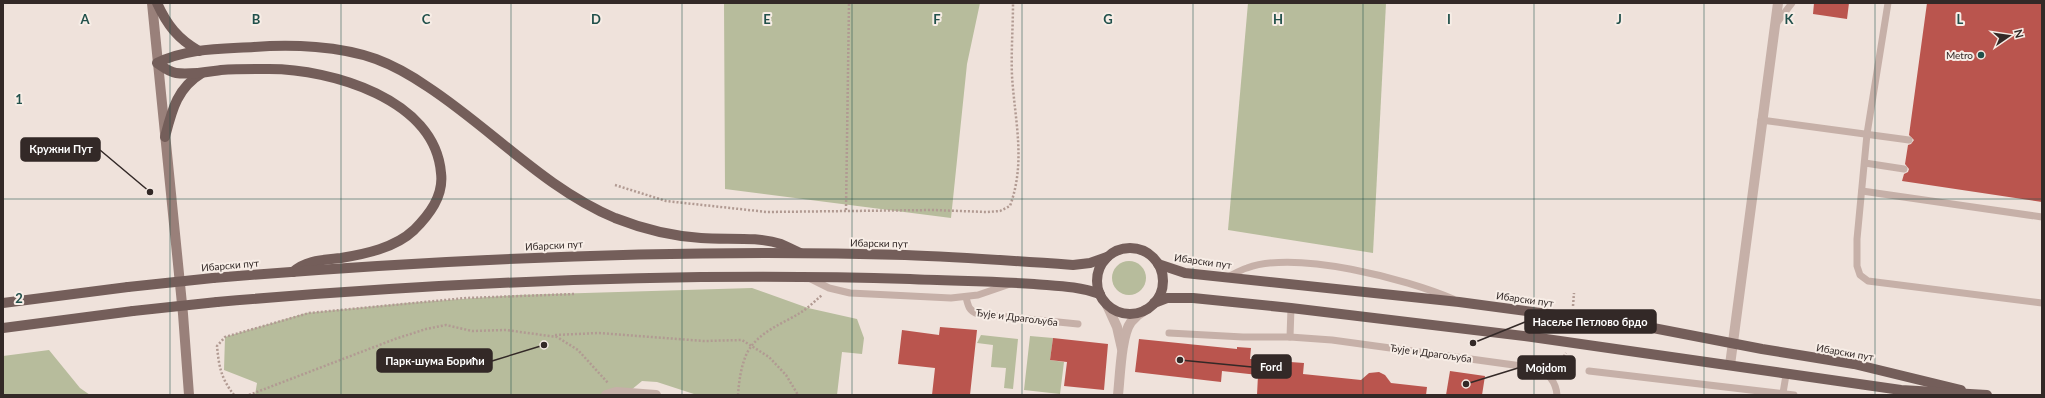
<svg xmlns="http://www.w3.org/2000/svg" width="2045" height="398" font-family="Lato,sans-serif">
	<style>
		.green { fill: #b7bc9c }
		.building { fill: #ba554e }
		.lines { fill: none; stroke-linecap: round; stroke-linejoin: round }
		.path { stroke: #b19a92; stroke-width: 2.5; stroke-dasharray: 2 2; stroke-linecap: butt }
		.service { stroke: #c6b0a8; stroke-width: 7 }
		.minor { stroke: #c6b0a8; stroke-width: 10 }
		.secondary { stroke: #99807a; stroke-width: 10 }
		.primary { stroke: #745e5a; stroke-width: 10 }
		.primary-bridge { stroke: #745e5a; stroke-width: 10 }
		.grid { fill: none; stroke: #21504b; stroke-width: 1; stroke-opacity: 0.55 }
		.poi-dot { fill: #21504b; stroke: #f7ede6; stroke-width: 1.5 }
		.labels { text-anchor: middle; stroke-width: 4; stroke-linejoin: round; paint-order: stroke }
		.poi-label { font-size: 10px; fill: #332927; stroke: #f7ede6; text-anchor: end }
		.street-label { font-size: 10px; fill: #332927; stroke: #f7ede6 }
		.grid-label { font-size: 13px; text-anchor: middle; font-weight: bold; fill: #21504b; stroke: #f7ede6; stroke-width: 4; stroke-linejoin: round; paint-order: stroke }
		.leader { fill: none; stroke: #332927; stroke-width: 1.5 }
		.callout-dot { fill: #332927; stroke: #f7ede6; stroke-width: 1.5 }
		.callout { fill: #332927; stroke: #332927; stroke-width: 1.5 }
		.callout-label { font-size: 11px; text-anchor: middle; font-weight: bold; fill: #fff }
	</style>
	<rect width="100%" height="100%" fill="#efe2db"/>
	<g class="green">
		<path d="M724,3H980L967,64L951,218L725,189Z"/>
		<path d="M1248,3H1386L1373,253L1228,230Z"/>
		<circle cx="1129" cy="278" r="17"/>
		<path d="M752,288L808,308L857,319L864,338L862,354L842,352L837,395H697L657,382L642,381L625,395H255L257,383L224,370L225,337L306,313L407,303L518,295Z"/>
		<path d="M981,335L1018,339L1013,389L1004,388L1006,368L991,367L993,345L977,343Z"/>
		<path d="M1030,336L1053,338L1050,360L1064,362L1060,394L1024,390Z"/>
		<path d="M49,350L80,388L90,395H3V356Z"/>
	</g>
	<g class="building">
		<path d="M1814,3H1849L1847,19L1813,14Z"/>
		<path d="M1927,3H2042V202L1902,181L1904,174L1908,172L1909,169L1905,164L1908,145L1911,144L1914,140L1909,135Z"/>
		<path d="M940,327L977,330L970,395H932L935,368L898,364L902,330L939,335Z"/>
		<path d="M1053,338L1108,344L1104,390L1064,386L1067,362L1050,360Z"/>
		<path d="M1139,339L1237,349V347L1251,348L1250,359L1304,363L1303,374L1361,380L1369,373L1379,372L1385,375L1391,383L1427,387L1426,395H1257L1258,375L1222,371L1221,382L1135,372Z"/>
		<path d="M1450,371L1485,376L1482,395H1446Z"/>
	</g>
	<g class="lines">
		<g class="path">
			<path d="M615,185L666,201L767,212L933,210L987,212L1000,211L1010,206C1026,162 1015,122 1012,76C1011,52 1013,27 1013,3"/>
			<path d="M846,210L849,3"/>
			<path d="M1573,306L1574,293"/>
			<path d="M555,335L599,333L704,341L742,340L769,357L786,375L798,395"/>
			<path d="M1555,370L1566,353"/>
			<path d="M234,395C221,378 219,367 217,346L225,337L309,313L466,298L575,294"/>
			<path d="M249,395L395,339L426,329L446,325L472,331L506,330L557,337L578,350L608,383"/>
			<path d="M738,395C739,381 741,366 747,353C758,332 782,324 800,313C808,308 815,301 822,295"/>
		</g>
		<g class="service">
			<path d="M1888,3L1867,134L1857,239V266L1860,275L1868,281L2042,303"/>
			<path d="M1776,24L1792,3"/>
			<path d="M1761,120L1909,140"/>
			<path d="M1865,163L1904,169"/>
			<path d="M1862,191L2042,217"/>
			<path d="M1228,277C1234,274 1240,270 1247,268C1297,250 1406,279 1453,299"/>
			<path d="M809,278L829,288L850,293L951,298L978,295L1010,284"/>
			<path d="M966,297C968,306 969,311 978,314L1078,324"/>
			<path d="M1169,333L1243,337H1290L1291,308"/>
			<path d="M1290,337L1332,340L1536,368C1548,372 1556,382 1557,395"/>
			<path d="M1589,371L1794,395"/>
			<path d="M1783,393L1786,375"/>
		</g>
		<g class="minor">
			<path d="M1107,305L1117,327L1122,349"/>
			<path d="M1730,365L1778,3"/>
			<path d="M606,395L616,392L656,395"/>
			<path d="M1118,395C1120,378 1121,335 1131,322C1135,317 1140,313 1145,310"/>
		</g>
		<path class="secondary" d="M152,3L183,314L189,395"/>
		<g class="primary">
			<path d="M157,3C167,25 178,39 199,51"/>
			<path d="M165,137C172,110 177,88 202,73"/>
			<circle cx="1130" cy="281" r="33"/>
			<path d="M1158,264L1185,273L1459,302L1653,328L1762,349L1854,364L1961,390"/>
			<path d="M293,272C306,260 324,260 341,258C365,254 395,248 414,230C429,215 444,196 441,173C435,99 331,69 269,69C253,69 237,69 221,70C206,72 190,75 176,73C169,72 163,67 157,63C187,48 221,49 254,47C292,44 340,46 376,59C395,66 412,76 428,87C492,129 544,188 615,218C643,229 671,236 701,238C727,240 756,236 781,244C788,247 794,250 800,253"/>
			<path d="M213,278C443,259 674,248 905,255C961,257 1017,261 1073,265L1090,263L1107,257"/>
			<path d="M217,302C448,282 678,272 910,279C951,281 993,281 1034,284C1057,286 1078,286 1100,294"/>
			<path d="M3,303L128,287"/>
			<path d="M1154,303L1167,298H1193L1291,308L1532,337L1901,390L1987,395"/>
			<path d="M3,328L133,311"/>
		</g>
		<g class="primary-bridge">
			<path d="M128,287L213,278"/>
			<path d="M133,311L217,302"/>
		</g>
	</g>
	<path class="grid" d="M170,3V395M341,3V395M511,3V395M682,3V395M852,3V395M1022,3V395M1193,3V395M1363,3V395M1534,3V395M1704,3V395M1875,3V395M3,199H2042"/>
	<circle class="poi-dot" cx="1981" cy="55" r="4"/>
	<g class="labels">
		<g class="poi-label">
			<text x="1973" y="59">Metro</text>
		</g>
		<g class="street-label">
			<text transform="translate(879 243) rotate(1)" y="4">Ибарски пут</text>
			<text transform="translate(554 245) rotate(-3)" y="4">Ибарски пут</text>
			<text transform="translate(1203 261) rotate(8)" y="4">Ибарски пут</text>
			<text transform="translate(230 265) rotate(-5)" y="4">Ибарски пут</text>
			<text transform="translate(1525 299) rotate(8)" y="4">Ибарски пут</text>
			<text transform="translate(1017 317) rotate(7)" y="4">Ђује и Драгољуба</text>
			<text transform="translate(1845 352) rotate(10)" y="4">Ибарски пут</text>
			<text transform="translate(1431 353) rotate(8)" y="4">Ђује и Драгољуба</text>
		</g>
	</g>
	<g class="grid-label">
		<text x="85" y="24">A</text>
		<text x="256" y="24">B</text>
		<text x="426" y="24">C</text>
		<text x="596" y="24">D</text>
		<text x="767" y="24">E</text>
		<text x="937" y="24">F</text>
		<text x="1108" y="24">G</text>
		<text x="1278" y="24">H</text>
		<text x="1449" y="24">I</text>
		<text x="1619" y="24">J</text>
		<text x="1789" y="24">K</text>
		<text x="1960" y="24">L</text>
		<text x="19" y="104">1</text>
		<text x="19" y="303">2</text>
	</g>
	<path class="leader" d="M150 192L100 150M1473 343L1525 322M544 345L492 361M1180 360L1252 367M1466 384L1518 368"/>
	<g class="callout-dot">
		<circle cx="150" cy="192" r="4"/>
		<circle cx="1473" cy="343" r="4"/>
		<circle cx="544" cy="345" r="4"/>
		<circle cx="1180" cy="360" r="4"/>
		<circle cx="1466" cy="384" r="4"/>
	</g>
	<g class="callout">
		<rect x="21" y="138" width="79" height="23" rx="4"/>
		<rect x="1525" y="310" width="131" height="23" rx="4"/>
		<rect x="377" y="349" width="115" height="23" rx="4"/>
		<rect x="1252" y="355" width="39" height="23" rx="4"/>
		<rect x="1518" y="356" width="57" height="23" rx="4"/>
	</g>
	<g class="callout-label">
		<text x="61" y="153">Кружни Пут</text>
		<text x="1590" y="326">Насеље Петлово брдо</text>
		<text x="435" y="365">Парк-шума Борићи</text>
		<text x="1271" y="371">Ford</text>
		<text x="1546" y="372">Mojdom</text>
	</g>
	<rect width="2045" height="398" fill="none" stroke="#332927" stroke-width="8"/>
	<g transform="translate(2009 36) rotate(77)" stroke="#f7ede6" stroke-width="3" paint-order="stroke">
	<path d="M0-3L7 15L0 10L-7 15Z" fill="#332927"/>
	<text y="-6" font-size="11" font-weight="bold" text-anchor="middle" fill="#332927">N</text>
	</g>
</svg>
